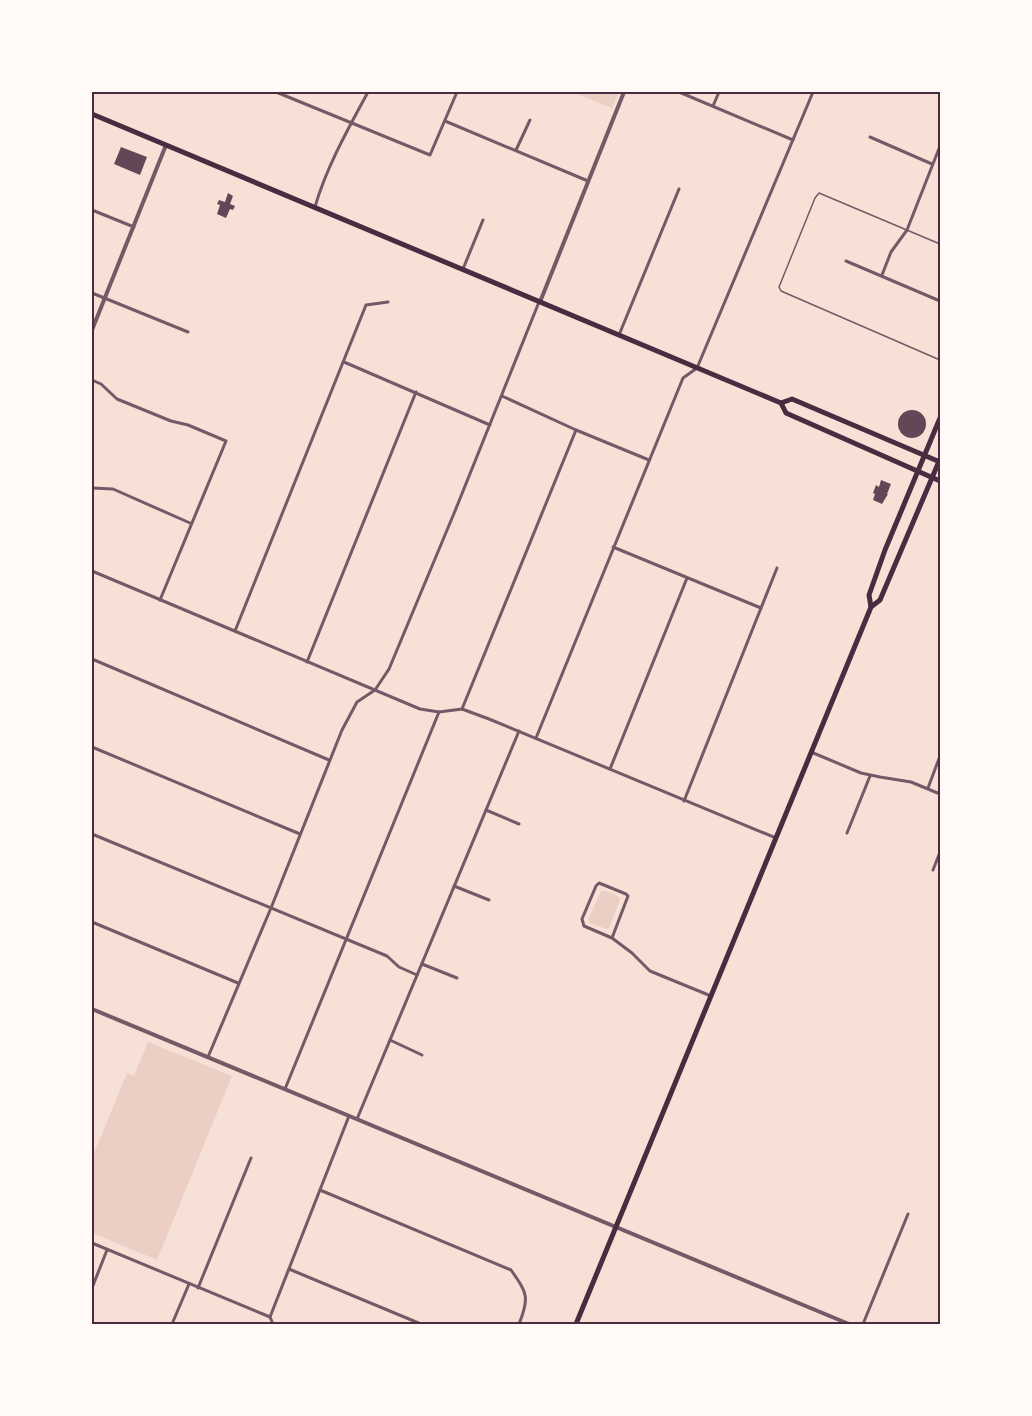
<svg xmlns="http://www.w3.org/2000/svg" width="1032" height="1416" font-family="'Exo 2',sans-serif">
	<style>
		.green { fill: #ebcfc5 }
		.building { fill: #644757 }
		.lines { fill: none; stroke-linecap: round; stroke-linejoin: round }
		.service { stroke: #755966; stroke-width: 1.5 }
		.minor { stroke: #755966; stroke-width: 3 }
		.tertiary { stroke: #755966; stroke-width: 4 }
		.primary { stroke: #4a2c40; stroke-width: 5 }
		.neatline { fill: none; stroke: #4a2c40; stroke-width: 2 }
	</style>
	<rect width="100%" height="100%" fill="#f7e1d7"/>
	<g class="green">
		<path d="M572,92H619L612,108Z"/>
		<path d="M601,891C606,890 617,894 620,899L610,926L607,929L591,924L588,920Z"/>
		<path d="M148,1042L232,1076L157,1260L92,1233V1158L127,1073L134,1076Z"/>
	</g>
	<g class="building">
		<path d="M121,147L147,157L140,175L114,164Z"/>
		<path d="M228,193L233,196L230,204L235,206L233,210L230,209L226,218L217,214L220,205L217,204L219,200L225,202Z"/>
		<circle cx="912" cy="424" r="14"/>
		<path d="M881,480L891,484L887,494H888L882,504L873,500L875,494L873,493L876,485L879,487Z"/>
	</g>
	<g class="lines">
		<path class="service" d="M940,244L819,193L815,198L779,287L781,291L940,360"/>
		<g class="minor">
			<path d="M276,92L430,155L457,92"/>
			<path d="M679,92L793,140"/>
			<path d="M713,106L719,92"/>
			<path d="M445,121L588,181"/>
			<path d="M870,137L932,164"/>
			<path d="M516,150L530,120"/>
			<path d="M315,207C326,168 349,127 368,92"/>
			<path d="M92,210L134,227"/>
			<path d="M846,261L940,301"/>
			<path d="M463,269L483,220"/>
			<path d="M882,275L891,252L907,230L940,146"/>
			<path d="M92,293L188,332"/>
			<path d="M619,335L679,189"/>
			<path d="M344,362L490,425"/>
			<path d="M92,380L101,384L117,399L171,421L188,425L226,441L160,600"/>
			<path d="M502,396L576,430L649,460"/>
			<path d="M92,488L113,489L190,523"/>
			<path d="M613,547L761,608"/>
			<path d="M92,571L420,709L439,712L462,709L489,719L776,838"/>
			<path d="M235,631L366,305L388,302"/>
			<path d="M92,659L329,760"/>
			<path d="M307,662L416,392"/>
			<path d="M462,709L576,430"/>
			<path d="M536,738L683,378L697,368L813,92"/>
			<path d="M92,747L300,834"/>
			<path d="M811,752L861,773L880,777L911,782L940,794"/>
			<path d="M610,769L687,578"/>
			<path d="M928,788L940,756"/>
			<path d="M684,801L777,568"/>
			<path d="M486,810L519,824"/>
			<path d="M847,833L870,776"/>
			<path d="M92,834L387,956L399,967L417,975"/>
			<path d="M933,870L940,852"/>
			<path d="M454,886L489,900"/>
			<path d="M92,922L238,983"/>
			<path d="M612,938L628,896L626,894L599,883L596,886L582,919L584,926L612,938L632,953L650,971L711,996"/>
			<path d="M422,964L457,978"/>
			<path d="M390,1040L422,1055"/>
			<path d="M208,1057L271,908L342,730L357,702L375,690L389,669L455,511L539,302"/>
			<path d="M285,1089L439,712"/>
			<path d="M357,1119L519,731"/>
			<path d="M320,1190L511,1270C527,1293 530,1297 519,1324"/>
			<path d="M92,1243L270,1317"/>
			<path d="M289,1269L421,1324"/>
			<path d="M92,1288L107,1250"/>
			<path d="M198,1288L251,1158"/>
			<path d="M270,1317L349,1116"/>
			<path d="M270,1317L273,1324"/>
			<path d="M172,1324L189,1284"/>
			<path d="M863,1324L908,1214"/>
		</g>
		<g class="tertiary">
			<path d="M540,302L624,92"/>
			<path d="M92,330L166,145"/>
			<path d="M92,1009L849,1324"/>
		</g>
		<g class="primary">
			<path d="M92,114L781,403L792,399L940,462"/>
			<path d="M781,403L786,413L940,481"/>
			<path d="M871,607L869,595L885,550L940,418"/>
			<path d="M576,1324L871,607L880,600L940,459"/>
		</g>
	</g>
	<rect width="1032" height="1416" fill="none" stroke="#fffaf5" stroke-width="186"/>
	<rect x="93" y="93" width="846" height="1230" class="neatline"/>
</svg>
